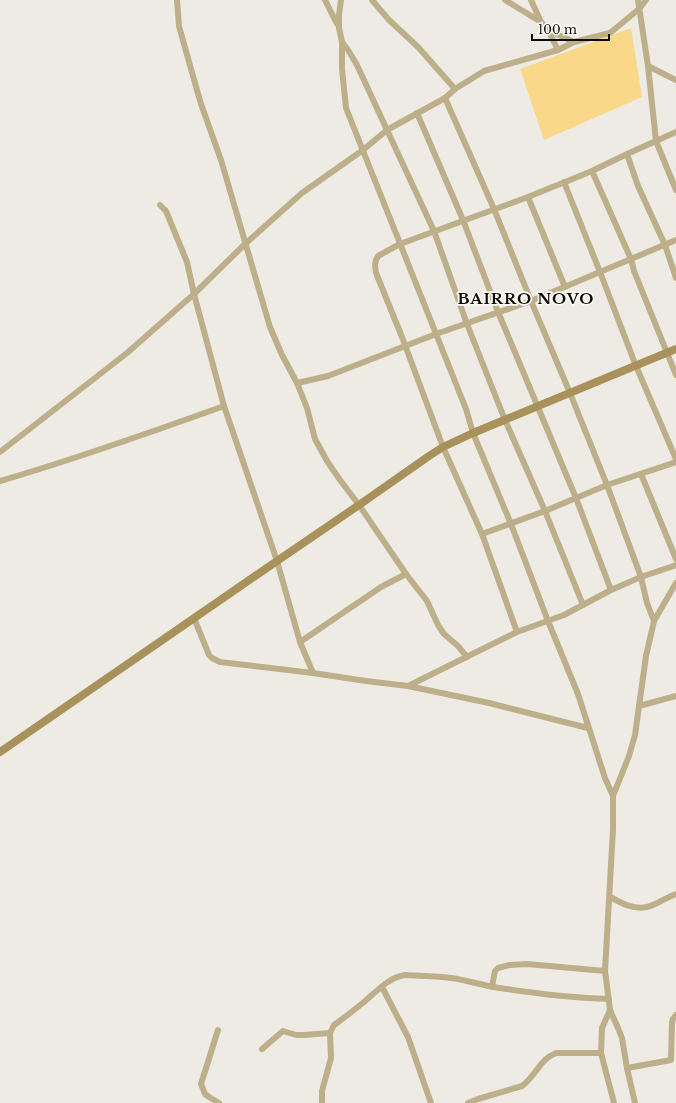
<svg xmlns="http://www.w3.org/2000/svg" width="676" height="1103" font-family="'Libre Baskerville',serif">
	<style>
		.green { fill: #f9d88a }
		.lines { fill: none; stroke-linecap: round; stroke-linejoin: round }
		.street { stroke: #beaf8b; stroke-width: 6 }
		.secondary { stroke: #a8915a; stroke-width: 8 }
		.labels { text-anchor: middle; stroke-width: 3.5; stroke-linejoin: round; paint-order: stroke }
		.district-label { font-size: 15px; font-weight: bold; letter-spacing: 1px; fill: #0d0c0a; stroke: #fcf9f2 }
	</style>
	<rect width="100%" height="100%" fill="#eeebe5"/>
	<path class="green" d="M631,28L642,97L544,140L520,69Z"/>
	<g class="lines">
		<g class="street">
			<path d="M177,0L179,26L191,69L201,104L221,160L270,327L282,355L297,383L307,408L315,439L327,461L340,480L359,505L406,574L427,601L438,625L444,634L458,646L467,657"/>
			<path d="M325,0L337,24"/>
			<path d="M341,0L339,15V28L342,42V69L346,108L466,409L473,433L511,524L548,621L578,694L605,778L613,796V829L605,971L610,1010L618,1028L622,1038L627,1068L635,1103"/>
			<path d="M372,0L389,20L418,47L455,89"/>
			<path d="M505,0L541,22L548,30L574,42"/>
			<path d="M531,0L541,22"/>
			<path d="M638,0L648,66L656,141L676,190"/>
			<path d="M548,30L558,50"/>
			<path d="M342,42L348,50L357,65L387,130L434,231L467,324L505,420L545,511L583,605"/>
			<path d="M648,66L676,80"/>
			<path d="M445,98L494,209L531,301L570,393L607,485L641,577L647,603L654,621"/>
			<path d="M417,113L463,220L498,312L576,498L611,590"/>
			<path d="M627,154L638,186L665,245L676,278"/>
			<path d="M592,171L631,259L634,271L676,375"/>
			<path d="M564,182L600,272L636,366L676,459"/>
			<path d="M528,197L565,287"/>
			<path d="M160,205L166,211L187,262L194,294L224,406L277,561L300,642L313,673"/>
			<path d="M297,383L328,376L436,334L531,301L676,240"/>
			<path d="M0,452L127,353L194,294L245,244L302,193L363,150L387,130L445,98L455,89L484,71L558,50L574,42L610,33L639,9L646,0"/>
			<path d="M641,474L676,559"/>
			<path d="M0,481C76,459 149,433 224,406"/>
			<path d="M482,534L545,511L607,485L676,462"/>
			<path d="M194,618L209,655L212,658L220,662L313,673L366,681L408,686L489,703L588,728"/>
			<path d="M517,632L482,534L443,447L402,337L376,273C375,267 374,262 378,256L400,244L528,197L592,171L627,154L676,132"/>
			<path d="M300,642L381,587L406,574"/>
			<path d="M408,686L517,632L564,615L611,590L641,577L676,565"/>
			<path d="M639,706L676,696"/>
			<path d="M613,796L629,756L635,735L646,656L654,621L676,583"/>
			<path d="M610,897C621,903 634,910 647,907C657,905 666,897 676,894"/>
			<path d="M492,986L495,971L498,968L510,965L527,964L605,971"/>
			<path d="M382,987L408,1037L431,1103"/>
			<path d="M610,1010L602,1028L601,1053L614,1103"/>
			<path d="M218,1030L201,1084L205,1094L209,1097L219,1103"/>
			<path d="M262,1049L283,1031L296,1035H304L330,1033"/>
			<path d="M627,1068L671,1060L672,1022L673,1019L676,1015"/>
			<path d="M322,1103V1091L331,1058L330,1033L334,1025C344,1018 354,1010 364,1002C376,992 389,977 405,975C420,976 436,976 451,978C465,980 479,984 493,987C531,993 570,998 609,999"/>
			<path d="M468,1103L478,1099L522,1086C535,1077 540,1059 556,1053H601"/>
		</g>
		<path class="secondary" d="M0,752L277,561L359,505L429,456L443,447L473,433L676,349"/>
	</g>
	<g class="labels">
		<g class="district-label">
			<text x="526" y="304">BAIRRO NOVO</text>
		</g>
	</g>
	<path d="M532 34v6h77v-6" fill="none" stroke="#0d0c0a" stroke-width="2"/>
	<text x="538" y="34" font-size="12" fill="#0d0c0a" stroke="#fcf9f2" stroke-width="3" paint-order="stroke">100 m</text>
</svg>
